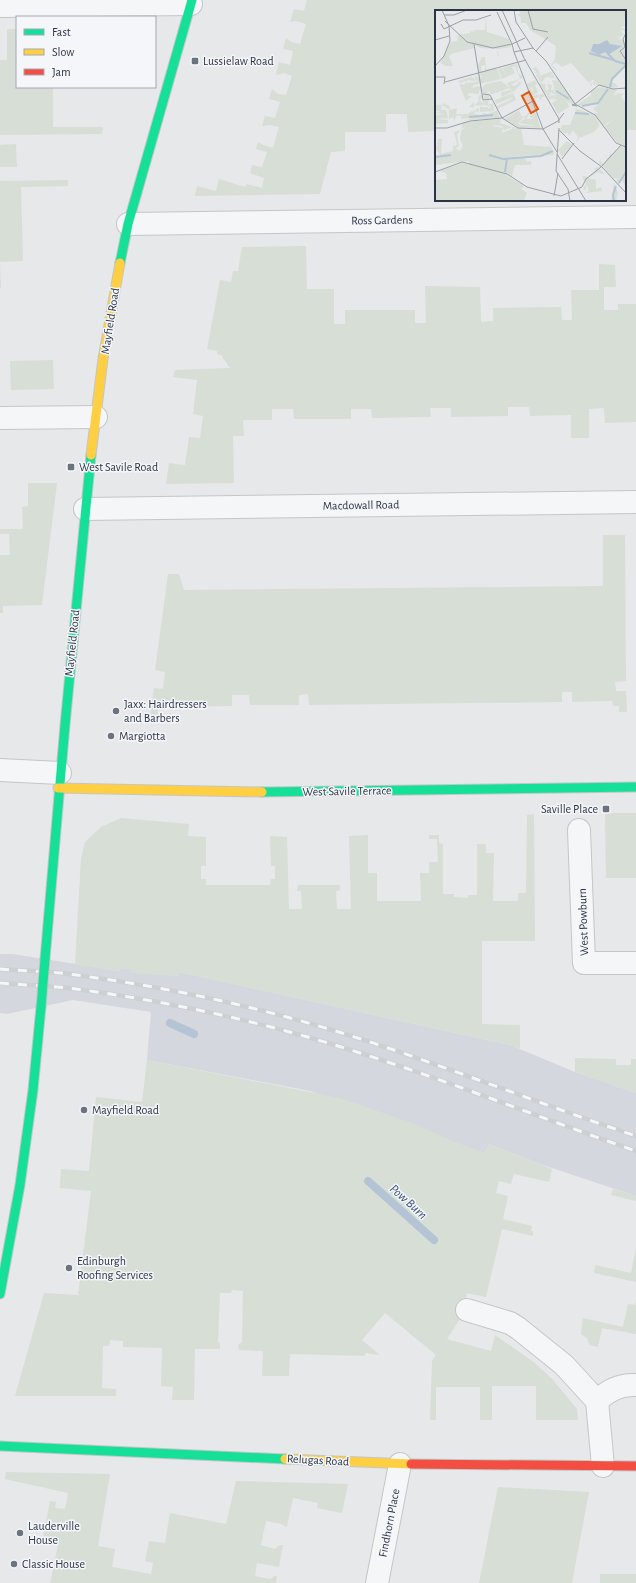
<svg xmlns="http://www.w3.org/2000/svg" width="636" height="1583" font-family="'Alegreya Sans',sans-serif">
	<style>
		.built { fill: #d4d7dd }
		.green { fill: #d6ded6 }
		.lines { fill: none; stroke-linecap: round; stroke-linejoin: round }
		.stream { stroke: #b4c4d5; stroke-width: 8 }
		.street-casing { stroke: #c4c6c8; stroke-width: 24 }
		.fast-casing { stroke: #c4c6c8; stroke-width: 11 }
		.slow-casing { stroke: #c4c6c8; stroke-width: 11 }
		.jam-casing { stroke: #c4c6c8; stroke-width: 11 }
		.street { stroke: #f5f6f7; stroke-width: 22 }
		.fast { stroke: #16e098; stroke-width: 9 }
		.slow { stroke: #ffcf43; stroke-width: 9 }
		.jam { stroke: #f24e42; stroke-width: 9 }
		.rail-casing { stroke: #cecfd2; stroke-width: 4.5 }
		.rail { stroke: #f4f6f9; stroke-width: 3; stroke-dasharray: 9; stroke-linecap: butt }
		.fast-bridge-casing { stroke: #c4c6c8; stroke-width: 11; stroke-linecap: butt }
		.fast-bridge { stroke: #16e098; stroke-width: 9 }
		.poi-dot { fill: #6c737f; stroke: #f4f6f9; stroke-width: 1.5 }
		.labels { text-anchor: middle; stroke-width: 3; stroke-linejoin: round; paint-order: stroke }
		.poi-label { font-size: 12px; fill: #2b3445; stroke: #f4f6f9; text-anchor: start }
		.street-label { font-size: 12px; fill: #2b3445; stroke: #f4f6f9 }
		.water-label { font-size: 13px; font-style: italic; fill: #34527a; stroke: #f4f6f9 }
		.inset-river { fill: none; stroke: #b4c4d5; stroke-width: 2 }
		.inset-road { fill: none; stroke: #9ba0a8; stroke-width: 1 }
		.view { fill: #df570f; fill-opacity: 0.15; stroke: #df570f; stroke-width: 2 }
		.inset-edge { fill: none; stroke: #2b3445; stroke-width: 2 }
	</style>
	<rect width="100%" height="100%" fill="#e6e8ea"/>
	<path class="built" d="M0,954H13L119,971L120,969H131V972L179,976V972L510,1045L575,1072L636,1093V1196L540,1164L489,1144L484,1153L310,1091L147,1060L151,1012L73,1000L7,1014L0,1013Z"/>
	<g class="green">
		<path d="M307,0H636V130H625V11H436V131L408,132L407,114H386V132H345V151L331,152L320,194L195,196L197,186L216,191L219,179L245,187L247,184L262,188L264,178L250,173L252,165L262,167L267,152L256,149L258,142L263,145L273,148L279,127L270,125L262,126L265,116L275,118L280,102L269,99L272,89L278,94L286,95L292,76L284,73L276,75L279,62L290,65L293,51L283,49L286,38L291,42L300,44L306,24L296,21L290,22L294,9L304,11Z"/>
		<path d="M7,29H17V87H53V127H103L102,134L0,135V60H7Z"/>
		<path d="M16,144L17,167H0V145Z"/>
		<path d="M68,180V186L21,187L23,261L0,262L1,288H0V181Z"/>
		<path d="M306,246L307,289H334V324H345V310H415V323H426L425,286L480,287L481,322L493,321V308L561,307L562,320H572L571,290H599V264L615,265L616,287H604V310H618V304H636V422L605,423L604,408L589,409V438H571V415L530,416L529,407H508V416L451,417V408H430L431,417L372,418L371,409H351V419H294L293,409H272V420H243L244,436H233L234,483L166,484L169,463L185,465L189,437L200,438L203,416L193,414L197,380L173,377L175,370L230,368L221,355L217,354V351L207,349L220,280L231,282L233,271H238L242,247Z"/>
		<path d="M53,360L54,389L11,390L10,361Z"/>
		<path d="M28,483H57L42,605L3,606V613H0V555H10L9,534H0V529H23L22,507L28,506Z"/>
		<path d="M603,535H625L626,681L615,682L616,691H626L627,712H619V706H613L612,701L572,702V692H562V702L309,705L308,694L299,695V705H250L249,695H232V706L158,707L157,718H150L154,688L163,689L165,672L155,670L168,574H179L184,590L603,586Z"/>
		<path d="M605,813H636V878H606Z"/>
		<path d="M534,814L535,941H482V1024L520,1025V1049L510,1045L179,972V976L131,973L130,969H120L119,971L75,965L81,858L85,842L101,827L121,818L189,824L188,836L206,837V866H201V879H206V885H270L271,879H275V866H271L270,836L287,837L289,909H302L301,891H297L298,885H340V890L336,891L337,909H351L349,836L368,835V873H377V901H421L420,873H429V862H438L437,839H429V835H439V843L443,844V894H454V897L468,898V895H477V844H486V853H494L493,901H518V893H526L527,815Z"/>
		<path d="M575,1058L616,1059V1065H631V1059H636V1093L575,1072Z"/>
		<path d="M147,1060L340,1098L415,1124L455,1142L484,1153L489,1144L552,1169L549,1182L514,1174L511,1184L499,1181L496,1193L508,1196L503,1219L532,1226L531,1231H533V1236L502,1229L486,1297L467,1293L463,1314L447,1339L491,1351L495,1335L535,1363L553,1380L577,1409L578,1420H536V1386H492V1420H480V1387H436V1420H430L432,1361L436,1355L385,1313L362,1340L380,1355L366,1353L364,1356L290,1354L289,1376H262L263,1351L239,1350L238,1345L242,1342L243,1291L232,1290L231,1293H220L218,1342L220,1344V1349H195L194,1400H172L173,1387L161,1386L162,1348L123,1347V1341L110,1340L109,1346H103L102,1388L116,1389V1396H15L44,1293L78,1295L91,1191L60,1188L61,1169L89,1171L96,1097L142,1102Z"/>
		<path d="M613,1189L636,1196V1201L611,1195Z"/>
		<path d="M636,1249V1282L594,1273L595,1265L631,1273Z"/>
		<path d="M636,1302V1334L602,1328L598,1347L590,1345L587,1338L581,1334L583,1318L623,1327L628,1304L635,1305Z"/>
		<path d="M6,1472L110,1474L98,1546L115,1549L112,1567L151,1574L153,1563L145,1561L149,1541L165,1543L170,1513L226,1524L236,1481L348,1484L342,1513L317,1508L318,1503L293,1498L287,1527L281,1524L266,1521L261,1545L275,1549L280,1545H283L279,1567L257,1563L255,1576L270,1579L274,1576H277L276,1583H50L59,1540L50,1538L49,1543L42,1542L50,1501L56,1502L55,1508L65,1509L68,1493L5,1479Z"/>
		<path d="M498,1487L589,1492L572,1583H479Z"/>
		<rect x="600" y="1574" width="36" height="9"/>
	</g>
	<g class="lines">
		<g class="stream">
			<path d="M170,1023L194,1034"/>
			<path d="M368,1181L434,1240"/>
		</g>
		<g class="street-casing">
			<g id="street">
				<path d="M0,6L191,4"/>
				<path d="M128,224L636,217"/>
				<path d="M0,418L96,417"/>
				<path d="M85,509L636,502"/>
				<path d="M0,770L60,773"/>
				<path d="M579,830L584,963H636"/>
				<path d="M467,1310L510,1323L518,1328L564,1365L597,1401"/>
				<path d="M603,1466L597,1401C608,1390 620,1384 636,1385"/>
				<path d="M377,1583L400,1464"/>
			</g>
		</g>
		<g class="fast-casing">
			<g id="fast">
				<path d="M120,263L128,224L192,0"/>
				<path d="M262,792L636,787"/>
				<path d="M45,959L65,725L91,455"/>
				<path d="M0,1294L20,1185L33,1090L41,1007"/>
				<path d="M0,1446L285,1459"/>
			</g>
		</g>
		<g class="slow-casing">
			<g id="slow">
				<path d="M91,455L103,359L120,263"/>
				<path d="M58,788L262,792"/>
				<path d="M285,1459L411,1464"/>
			</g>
		</g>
		<g class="jam-casing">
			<path id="jam" d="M411,1464L636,1466"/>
		</g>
		<use href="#street" class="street"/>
		<use href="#fast" class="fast"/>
		<use href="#slow" class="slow"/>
		<use href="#jam" class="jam"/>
		<g class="rail-casing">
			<g id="rail">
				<path d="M0,969C25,971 51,971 76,975C166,987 255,1006 342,1033C441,1064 537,1103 636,1136"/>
				<path d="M0,983C25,985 51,986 76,989C150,999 225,1014 297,1034C412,1066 523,1112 636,1151"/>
			</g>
		</g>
		<use href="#rail" class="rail"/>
		<g class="fast-bridge-casing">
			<path id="fast-bridge" d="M41,1007L45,959"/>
		</g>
		<use href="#fast-bridge" class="fast-bridge"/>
	</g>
	<g class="poi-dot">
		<rect x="191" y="57" width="8" height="8" rx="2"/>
		<rect x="67" y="463" width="8" height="8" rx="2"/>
		<circle cx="116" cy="711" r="4"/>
		<circle cx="111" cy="736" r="4"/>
		<rect x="602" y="805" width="8" height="8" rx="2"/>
		<circle cx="84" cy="1110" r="4"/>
		<circle cx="69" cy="1268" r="4"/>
		<circle cx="20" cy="1533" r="4"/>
		<circle cx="14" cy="1564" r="4"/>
	</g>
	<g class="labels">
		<g class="poi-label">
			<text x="203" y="65">Lussielaw Road</text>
			<text x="79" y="471">West Savile Road</text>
			<text x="124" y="708">Jaxx: Hairdressers<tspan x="124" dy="14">and Barbers</tspan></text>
			<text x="119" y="740">Margiotta</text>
			<text x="598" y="813" text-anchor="end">Saville Place</text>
			<text x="92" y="1114">Mayfield Road</text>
			<text x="77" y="1265">Edinburgh<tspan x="77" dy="14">Roofing Services</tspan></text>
			<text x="28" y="1530">Lauderville<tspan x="28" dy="14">House</tspan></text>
			<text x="22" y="1568">Classic House</text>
		</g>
		<g class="street-label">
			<text transform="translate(382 220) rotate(-1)" y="4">Ross Gardens</text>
			<text transform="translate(110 321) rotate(-81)" y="4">Mayfield Road</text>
			<text transform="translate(361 505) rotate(-1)" y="4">Macdowall Road</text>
			<text transform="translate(72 643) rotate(-84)" y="4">Mayfield Road</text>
			<text transform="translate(347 791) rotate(-1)" y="4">West Savile Terrace</text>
			<text transform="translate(583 922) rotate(-92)" y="4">West Powburn</text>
			<text transform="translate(318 1460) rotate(3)" y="4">Relugas Road</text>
			<text transform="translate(389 1523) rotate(-79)" y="4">Findhorn Place</text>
		</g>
		<g class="water-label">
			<text transform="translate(409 1201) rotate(42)" y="5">Pow Burn</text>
		</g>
	</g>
	<g transform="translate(435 10)">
		<rect width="191" height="191" fill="#e6e8ea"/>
		<path d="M84,0L85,3L86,0H191L189,15L191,13V17L189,16L185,18H189L191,22L185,19L189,25L178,29L186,27L184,30L188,29L191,35V55L187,57L191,55V57L181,65L176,73H180L183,77L175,78L176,74L175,78L161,75L160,70V76L157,73V77L155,74L159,72L158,69L154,73L136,53L127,57L121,52L117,55L122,60H120L116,55L120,49L121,36L95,20L91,13H86V8L82,4H85ZM51,8L52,22L74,29L76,37L62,39L64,46L63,47L62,39L45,38L38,34L39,38L16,44L14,46L18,56H10L5,52L16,32L22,31L23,25L35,23L34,19L35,23L36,20L37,22L38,20L39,22L40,20H50ZM47,47H50L51,59H62L66,69L62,70L58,60L62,70L39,75L36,78L45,76L47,78L51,74L52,78L51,74L66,71L75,78L77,82L67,87L66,82L75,80L74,78L56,85L59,84H55V81L51,82L54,83L55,84H48L49,81L45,84L47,79L44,81V84L33,83V86H37L31,91L24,74L29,75L31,73L41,72L43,69L39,71L33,70L31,72L29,71L27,73L24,72V74L23,71L37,67L40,70V65L44,69L42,64L47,68L45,64L50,60V55L46,56L47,63L44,62L43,56ZM82,54L83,63L88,67L76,75L80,76L85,71L86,74L78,82L72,73L85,69L80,56L77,57L80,63L67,69L63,59L67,58L71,66L68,58L73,56L76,64L73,56ZM101,57L105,63L103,66L116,62L118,63L114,66L118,64L119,68L111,67L106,73L101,65L103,63H99L101,61L97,59ZM120,65L142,95L156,85V81L165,77L182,80L178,87L187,80L183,84L189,83L186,87L191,93L190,136L182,132L169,117L180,108L168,116L159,103H163L158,99L165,92L141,97L132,91L134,97L123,104L117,93L124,89L117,90L120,88L121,84L116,83L114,86L120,85V87L115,90L111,83L120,82L130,88V86L121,81L110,83L104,73L110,74L111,81L114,79L112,74L117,75L116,80H120L117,70L122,71ZM100,70L102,74L95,78L99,83L97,77L100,75L103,82L97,86L108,84L110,86L106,88L107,90L103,93L107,90L104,89L105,86L98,90L100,87H97L92,74ZM78,83L81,90L63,99L62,96L73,91L72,93L78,87L61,94L60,90ZM44,85H48V90L46,88L44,91L48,92L53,90L52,88L49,90V85L54,86L53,95L58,93L59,101L45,102V97H53L54,99L56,96L48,95V92L47,95L48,96L40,95L37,98V102L44,98V102L41,101L39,104L47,105L48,103L53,104L61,101V99L65,108L33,110L14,116L38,108L26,109V106L22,105L19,111L18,107L14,109V99L7,95L6,100H11L13,108L0,109L13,110V113L0,114V108L2,105L10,104L0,103L6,102L0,100L1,95H7L8,93L14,96L15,100L22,98L21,104H33L37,101V97H34L39,92V95L43,92ZM91,96L84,101L88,108L83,113L85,115L103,116L84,113L90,109L88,106H90L100,98V102L94,104L91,109H100L94,107L101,102L105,118L83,117L69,109ZM140,98L159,105L165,115L159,122L144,128L141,133L143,127L138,120L134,126L133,123H130L131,125L125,120L127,115H135L141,100ZM66,109L65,113L77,117L69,120L67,116L58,115V116L68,118L67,123L77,119L78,116L80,118L77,119L86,118L89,135L115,137L116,139L114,130L119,145L77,146L89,148L90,152V149H91L92,152L96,151V155H80L77,166L34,155V151L0,155V145H5L1,139L3,129H7L6,144L18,141V133L19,137L22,134L19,122L25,120L22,125L24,136L20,138L25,141L28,136L25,129L26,121L31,116L26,119L28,112ZM132,131L137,135L127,147L123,140ZM186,136L191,137L190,176L187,170L184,175L181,170L185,169L178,168L164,152L168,146L165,151L168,154L172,149L170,147L173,148L176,142V145ZM27,153L69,164L89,176L86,179L92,183L89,190L97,191H0V170L12,169L11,163L4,161ZM165,156L162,159L166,160L170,165L163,162L153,168L161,170V179L166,177L167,181L150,183L154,181L152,174L150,180H148L151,173L147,166L154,167L161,160L159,159ZM179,173L183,183L181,191H176Z" fill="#d6ded6"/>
		<path d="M172,30L175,34L187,36L173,45L170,42L164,45L156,41L158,34H164Z" fill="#b4c4d5"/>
		<path class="inset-river" d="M154,43L179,50M173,44L180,51L191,54M175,77L177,69L191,55M121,81L134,89M147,96L163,93L173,79M140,103L154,104M34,107L58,105M54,145L68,149L106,146L118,141M0,147L16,145M70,162L72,148M184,173L191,162M179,191L178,185L181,176"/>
		<path class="inset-road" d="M67,0L89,48L124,109V113M79,0L81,12L98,38M93,0L98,19L113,22M62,2L77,34L90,28M9,5H19L32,0M10,11L32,32L58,38L77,34L79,42L98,38L111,51L140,94M6,14L9,19L28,10H41L56,5M191,23L188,29L190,37L185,41L191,50M0,30L14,26M39,34L48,90L57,89M101,41L113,27M79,42L108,119L122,142M0,56L9,46L15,31L14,16L7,0M0,67H10L9,74M10,72L91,50M48,84L55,85L67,108L83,118L108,119M140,94L164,75L178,79L191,78M142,96L137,95L140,94L160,105L181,133L191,137M0,118H12L35,111L67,108L98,91M124,118L121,161L133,179L135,191M108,119L123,111L129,103M124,120L145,141L167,157L191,183M122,144L151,191M127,149L139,133M0,162L27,152L72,164L92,177L126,186L147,177L151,169L166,157L186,135M119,186L123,163"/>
		<path class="view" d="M94,82L103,99L96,103L87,86Z"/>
		<rect width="191" height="191" class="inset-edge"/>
	</g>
	<rect x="16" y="16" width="140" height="72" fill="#f4f6f9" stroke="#a4a8b1"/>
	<rect x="24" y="29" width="20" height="6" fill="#16e098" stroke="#a4a8b1"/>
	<text x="52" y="36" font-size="12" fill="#2b3445">Fast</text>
	<rect x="24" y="49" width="20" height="6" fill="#ffcf43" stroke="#a4a8b1"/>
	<text x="52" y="56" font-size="12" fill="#2b3445">Slow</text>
	<rect x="24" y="69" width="20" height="6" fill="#f24e42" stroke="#a4a8b1"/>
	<text x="52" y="76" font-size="12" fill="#2b3445">Jam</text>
</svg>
